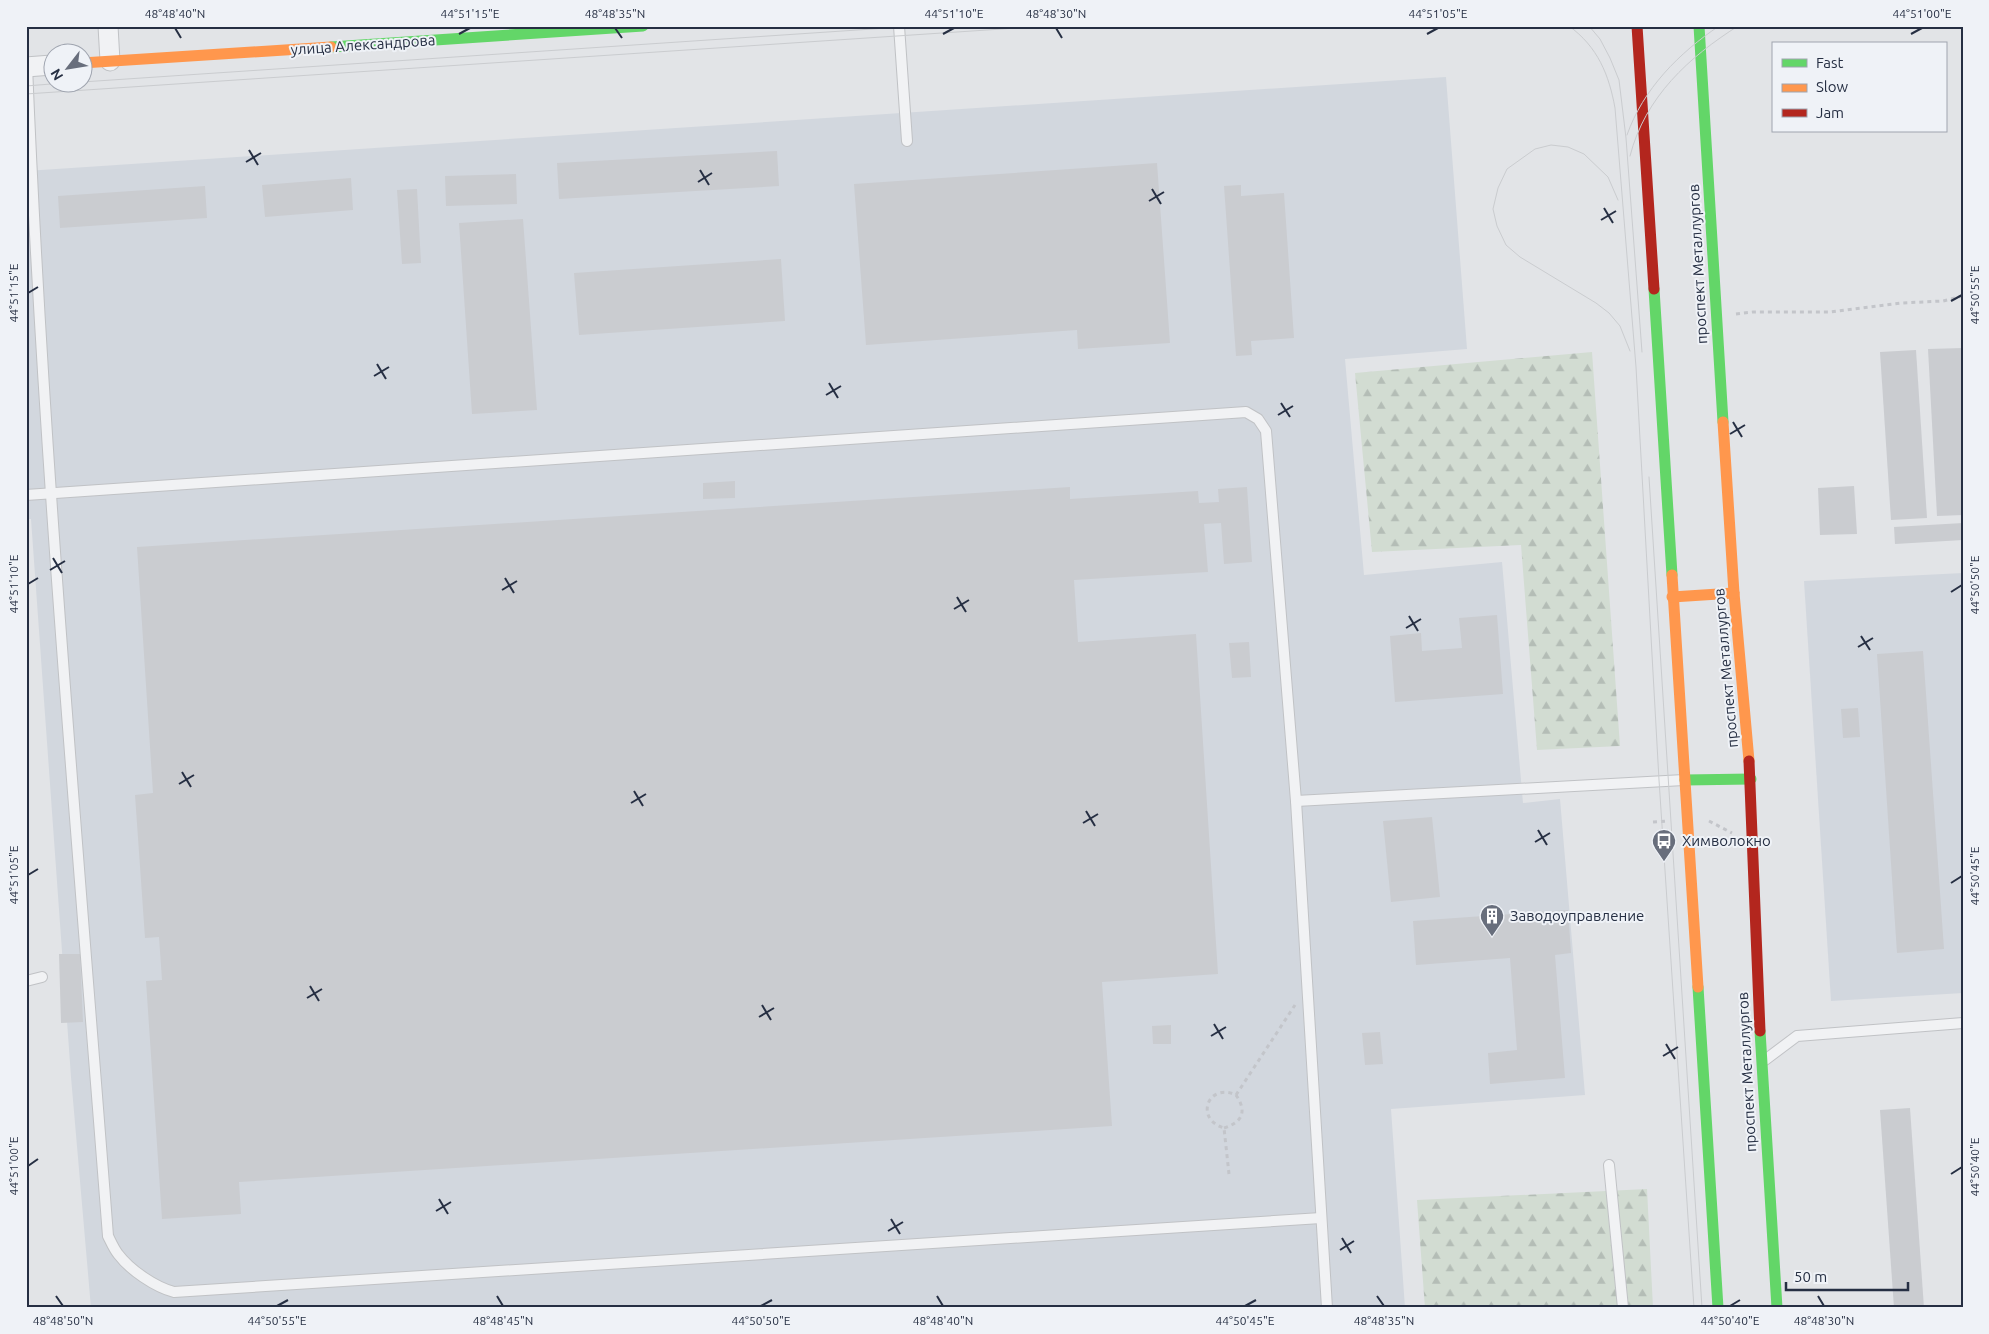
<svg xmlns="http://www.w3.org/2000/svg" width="1989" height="1334" font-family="Ubuntu,sans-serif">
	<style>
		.built { fill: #d2d7de }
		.forest { fill: url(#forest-firs) }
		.building { fill: #caccd0 }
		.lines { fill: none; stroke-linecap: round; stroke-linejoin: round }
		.lane-casing { stroke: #c0c2c5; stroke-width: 12 }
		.street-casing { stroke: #c0c2c5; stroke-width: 21 }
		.path { stroke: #c3c5ca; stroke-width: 3; stroke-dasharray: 4 4; stroke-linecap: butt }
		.lane { stroke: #f1f2f4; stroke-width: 10 }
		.street { stroke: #f1f2f4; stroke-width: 19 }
		.fast { stroke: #63d668; stroke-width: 11 }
		.slow { stroke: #ff974d; stroke-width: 11 }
		.jam { stroke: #b3261e; stroke-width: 11 }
		.tram { stroke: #cacccf; stroke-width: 1 }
		.ticks { fill: none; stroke: #262f43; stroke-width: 2 }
		.labels { text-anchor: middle; stroke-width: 4; stroke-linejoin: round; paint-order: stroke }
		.street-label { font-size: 15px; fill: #262f43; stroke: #eff2f7 }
		.poi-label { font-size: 15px; fill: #262f43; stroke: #eff2f7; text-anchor: start }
		.neatline { fill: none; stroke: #262f43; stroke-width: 2 }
		.ticks-label { font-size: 12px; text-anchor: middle; fill: #262f43 }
	</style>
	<defs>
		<pattern id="forest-firs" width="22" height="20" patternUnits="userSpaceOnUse" patternTransform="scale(1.25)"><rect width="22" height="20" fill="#d2dcd2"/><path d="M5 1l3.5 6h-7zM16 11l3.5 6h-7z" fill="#b4bdb6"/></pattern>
	</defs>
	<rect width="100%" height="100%" fill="#e2e4e7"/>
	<g class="built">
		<path d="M1446,77L1467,349L1345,359L1364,575L1502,562L1523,803L1560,799L1585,1095L1391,1109L1405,1308H91L71,1077L31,519H26V171Z"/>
		<path d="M1963,573V993L1831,1001L1804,581Z"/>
	</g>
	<g class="forest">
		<path d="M1592,352L1620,746L1537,750L1521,545L1372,552L1355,373Z"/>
		<path d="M1647,1189L1653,1308H1425L1417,1200Z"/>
	</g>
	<g class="building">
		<path d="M777,151L779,186L559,199L557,163Z"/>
		<path d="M1157,163L1170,343L1078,349L1077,330L866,345L854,184Z"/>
		<path d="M516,174L517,204L446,206L445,176Z"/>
		<path d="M351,178L353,210L265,217L262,185Z"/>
		<path d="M1241,185V196L1284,193L1294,338L1251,341L1252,355L1236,356L1224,186Z"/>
		<path d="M205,186L207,218L60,228L58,196Z"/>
		<path d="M417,189L421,263L402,264L397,190Z"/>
		<path d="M523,219L537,410L472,414L459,223Z"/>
		<path d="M781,259L785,321L579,335L574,273Z"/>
		<path d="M1963,348V515L1937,516L1928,349Z"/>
		<path d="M1916,350L1927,518L1891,520L1880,352Z"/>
		<path d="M735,481V498L703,499V483Z"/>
		<path d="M1854,486L1857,534L1820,535L1818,488Z"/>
		<path d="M1070,487V499L1198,491L1199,503L1219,502L1218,489L1247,487L1252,562L1224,564L1221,523L1204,524L1208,572L1074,580L1078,642L1196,634L1218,974L1102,982L1112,1126L239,1182L241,1214L162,1219L146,981L162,980L159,937L145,938L135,795L153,793L137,547Z"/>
		<path d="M1963,523V540L1895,544L1894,527Z"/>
		<path d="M1497,615L1503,694L1395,702L1390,636L1421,633L1422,651L1462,648L1459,618Z"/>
		<path d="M1249,642L1251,677L1232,678L1229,643Z"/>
		<path d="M1923,651L1944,949L1897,953L1877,654Z"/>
		<path d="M1858,708L1860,737L1843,738L1841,709Z"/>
		<path d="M1432,817L1440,897L1391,902L1383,821Z"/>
		<path d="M1568,910L1571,953L1555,955L1565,1078L1490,1084L1488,1053L1517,1050L1510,958L1416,965L1413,921Z"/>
		<path d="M59,954H80L83,1022L61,1023Z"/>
		<path d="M1171,1025V1044H1153L1152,1026Z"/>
		<path d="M1380,1032L1383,1064L1365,1065L1362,1033Z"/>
		<path d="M1910,1108L1924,1308H1894L1880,1110Z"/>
	</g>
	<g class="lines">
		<g class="lane-casing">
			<g id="lane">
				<path d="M899,26L907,141"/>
				<path d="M27,66C43,457 78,847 108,1236C111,1242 114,1249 118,1254C130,1270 155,1287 174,1292L1321,1218"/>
				<path d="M26,495L1246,412L1258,419L1266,431L1296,801L1327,1308"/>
				<path d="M1296,801L1684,780"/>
				<path d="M26,981L42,977"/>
				<path d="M1765,1060L1797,1036L1963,1023"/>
				<path d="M1609,1165L1623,1308"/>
			</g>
		</g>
		<g class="street-casing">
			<g id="street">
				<path d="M108,26L110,61"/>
				<path d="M26,67L52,65"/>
			</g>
		</g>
		<g class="path">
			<path d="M1736,314L1753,312H1829L1901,303L1943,301L1963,296"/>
			<path d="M1709,821L1732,833"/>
			<path d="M1653,822L1667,821"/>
			<path d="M1224,1128C1243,1122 1247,1111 1236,1095"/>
			<path d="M1229,1174L1224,1128C1194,1119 1208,1082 1236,1095L1295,1005"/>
		</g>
		<use href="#lane" class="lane"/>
		<use href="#street" class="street"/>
		<g class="fast">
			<path d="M1699,26L1723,422"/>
			<path d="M331,47L643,26"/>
			<path d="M1654,289L1672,575"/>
			<path d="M1685,780L1751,779"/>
			<path d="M1698,987L1718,1308"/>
			<path d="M1760,1031L1777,1308"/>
		</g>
		<g class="slow">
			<path d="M82,63L331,47"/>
			<path d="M1723,422L1734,593L1749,761"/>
			<path d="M1672,575L1698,987"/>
			<path d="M1672,597L1734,593"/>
		</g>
		<g class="jam">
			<path d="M1637,26L1654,289"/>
			<path d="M1749,761L1760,1031"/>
		</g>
		<g class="tram">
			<path d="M1569,26C1598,47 1609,75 1615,108L1636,367L1659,780L1694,1308"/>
			<path d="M1589,26L1600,39L1610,58L1619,80L1626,138L1642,352"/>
			<path d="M82,82L917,26"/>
			<path d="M26,86L76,82"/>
			<path d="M26,94L1047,26"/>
			<path d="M1627,135C1643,89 1679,53 1719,26"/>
			<path d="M1630,156C1645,97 1689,57 1738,26"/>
			<path d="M1618,200L1608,177L1584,154L1568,147L1551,145L1535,149L1507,169L1498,188L1493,209L1497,226L1506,245L1520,257L1596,303L1609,313L1620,326L1630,351"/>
			<path d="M1649,477L1702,1308"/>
		</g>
	</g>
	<path class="ticks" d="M175,28L181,38M615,28L622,38M1056,28L1062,38M459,34L470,28M943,34L954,28M1427,34L1438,28M1911,34L1922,28M249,150L258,165M246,162L261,153M700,170L709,185M698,182L712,173M1152,189L1161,204M1149,201L1164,192M1604,208L1613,223M1601,220L1616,211M28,293L38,287M1951,301L1962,295M377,364L386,379M374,376L389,367M829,383L838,398M826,395L841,386M1281,403L1290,417M1278,415L1293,406M1733,422L1742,437M1730,434L1745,425M53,558L62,573M50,570L65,561M505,578L514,593M28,584L38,578M502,590L517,581M1951,592L1962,585M957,597L966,612M954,609L969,600M1409,616L1418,631M1406,628L1421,619M1861,636L1870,650M1858,647L1873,638M182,772L191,787M179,784L194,775M634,791L643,806M631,803L646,794M1086,811L1095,826M1083,823L1098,814M1538,830L1547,845M1535,842L1550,833M28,875L38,869M1951,883L1962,876M310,986L319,1001M307,998L322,989M762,1005L771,1020M759,1017L774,1008M1214,1024L1223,1039M1211,1036L1226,1027M1666,1044L1675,1059M1663,1056L1678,1047M28,1166L38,1159M1951,1174L1962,1167M439,1199L448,1214M436,1211L451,1202M891,1219L900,1234M888,1231L903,1222M1342,1238L1351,1253M1340,1250L1354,1241M56,1296L63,1306M497,1296L503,1306M937,1296L943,1306M1377,1296L1384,1306M1818,1296L1824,1306M277,1306L288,1300M761,1306L772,1300M1245,1306L1256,1300M1730,1306L1740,1300"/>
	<defs>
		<g id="bus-pin" transform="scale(1.25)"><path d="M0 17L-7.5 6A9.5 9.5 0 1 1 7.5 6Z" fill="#686e7c" stroke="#eff2f7"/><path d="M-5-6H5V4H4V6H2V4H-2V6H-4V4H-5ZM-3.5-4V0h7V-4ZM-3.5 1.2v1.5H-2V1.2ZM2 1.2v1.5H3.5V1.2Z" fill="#fff"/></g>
		<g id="building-pin" transform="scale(1.25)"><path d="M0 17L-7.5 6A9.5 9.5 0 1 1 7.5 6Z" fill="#686e7c" stroke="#eff2f7"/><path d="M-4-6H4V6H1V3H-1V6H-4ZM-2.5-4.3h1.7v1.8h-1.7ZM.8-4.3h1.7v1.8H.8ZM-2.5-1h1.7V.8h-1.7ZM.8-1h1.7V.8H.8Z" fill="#fff"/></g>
	</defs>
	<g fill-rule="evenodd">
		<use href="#bus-pin" x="1664" y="841"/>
		<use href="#building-pin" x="1492" y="916"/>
	</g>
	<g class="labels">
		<g class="street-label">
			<text transform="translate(363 45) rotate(-4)" y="5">улица Александрова</text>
			<text transform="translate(1698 264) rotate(-93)" y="5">проспект Металлургов</text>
			<text transform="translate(1726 668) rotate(-95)" y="5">проспект Металлургов</text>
			<text transform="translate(1747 1072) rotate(-93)" y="5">проспект Металлургов</text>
		</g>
		<g class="poi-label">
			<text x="1682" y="846">Химволокно</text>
			<text x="1510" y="921">Заводоуправление</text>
		</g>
	</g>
	<rect width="1989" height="1334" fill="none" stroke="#eff2f7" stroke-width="55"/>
	<rect x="1772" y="42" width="175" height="90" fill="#eff2f7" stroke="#9fa4af"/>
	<rect x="1782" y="59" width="25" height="8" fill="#63d668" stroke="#9fa4af"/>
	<text x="1816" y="68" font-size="15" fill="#262f43">Fast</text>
	<rect x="1782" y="84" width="25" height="8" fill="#ff974d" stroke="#9fa4af"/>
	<text x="1816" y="92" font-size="15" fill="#262f43">Slow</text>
	<rect x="1782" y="109" width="25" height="8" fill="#b3261e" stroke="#9fa4af"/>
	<text x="1816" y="118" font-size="15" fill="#262f43">Jam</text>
	<g transform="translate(68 68) rotate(239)"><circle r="24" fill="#eff2f7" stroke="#9fa4af"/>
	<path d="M0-4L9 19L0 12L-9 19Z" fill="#686e7c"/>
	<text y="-8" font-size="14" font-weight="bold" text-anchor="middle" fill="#262f43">N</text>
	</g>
	<path d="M1786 1282v8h122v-8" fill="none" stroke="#262f43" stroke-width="2.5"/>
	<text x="1794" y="1282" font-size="15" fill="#262f43" stroke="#eff2f7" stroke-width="4" paint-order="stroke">50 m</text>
	<rect x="28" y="28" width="1934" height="1278" class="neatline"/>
	<g class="ticks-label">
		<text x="175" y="18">48°48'40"N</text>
		<text x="470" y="18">44°51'15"E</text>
		<text x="615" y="18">48°48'35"N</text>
		<text x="954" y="18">44°51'10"E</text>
		<text x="1056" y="18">48°48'30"N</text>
		<text x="1438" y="18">44°51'05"E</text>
		<text x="1922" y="18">44°51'00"E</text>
		<text transform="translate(14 293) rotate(-90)" y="4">44°51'15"E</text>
		<text transform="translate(1975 295) rotate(-90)" y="4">44°50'55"E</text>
		<text transform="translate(14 584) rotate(-90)" y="4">44°51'10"E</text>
		<text transform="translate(1975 585) rotate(-90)" y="4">44°50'50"E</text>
		<text transform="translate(14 875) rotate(-90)" y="4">44°51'05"E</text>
		<text transform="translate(1975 876) rotate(-90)" y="4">44°50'45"E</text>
		<text transform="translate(14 1166) rotate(-90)" y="4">44°51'00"E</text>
		<text transform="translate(1975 1167) rotate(-90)" y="4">44°50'40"E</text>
		<text x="63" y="1325">48°48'50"N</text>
		<text x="277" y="1325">44°50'55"E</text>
		<text x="503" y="1325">48°48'45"N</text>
		<text x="761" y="1325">44°50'50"E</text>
		<text x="943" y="1325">48°48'40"N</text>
		<text x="1245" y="1325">44°50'45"E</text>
		<text x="1384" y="1325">48°48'35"N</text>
		<text x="1730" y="1325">44°50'40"E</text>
		<text x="1824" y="1325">48°48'30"N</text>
	</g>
</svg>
